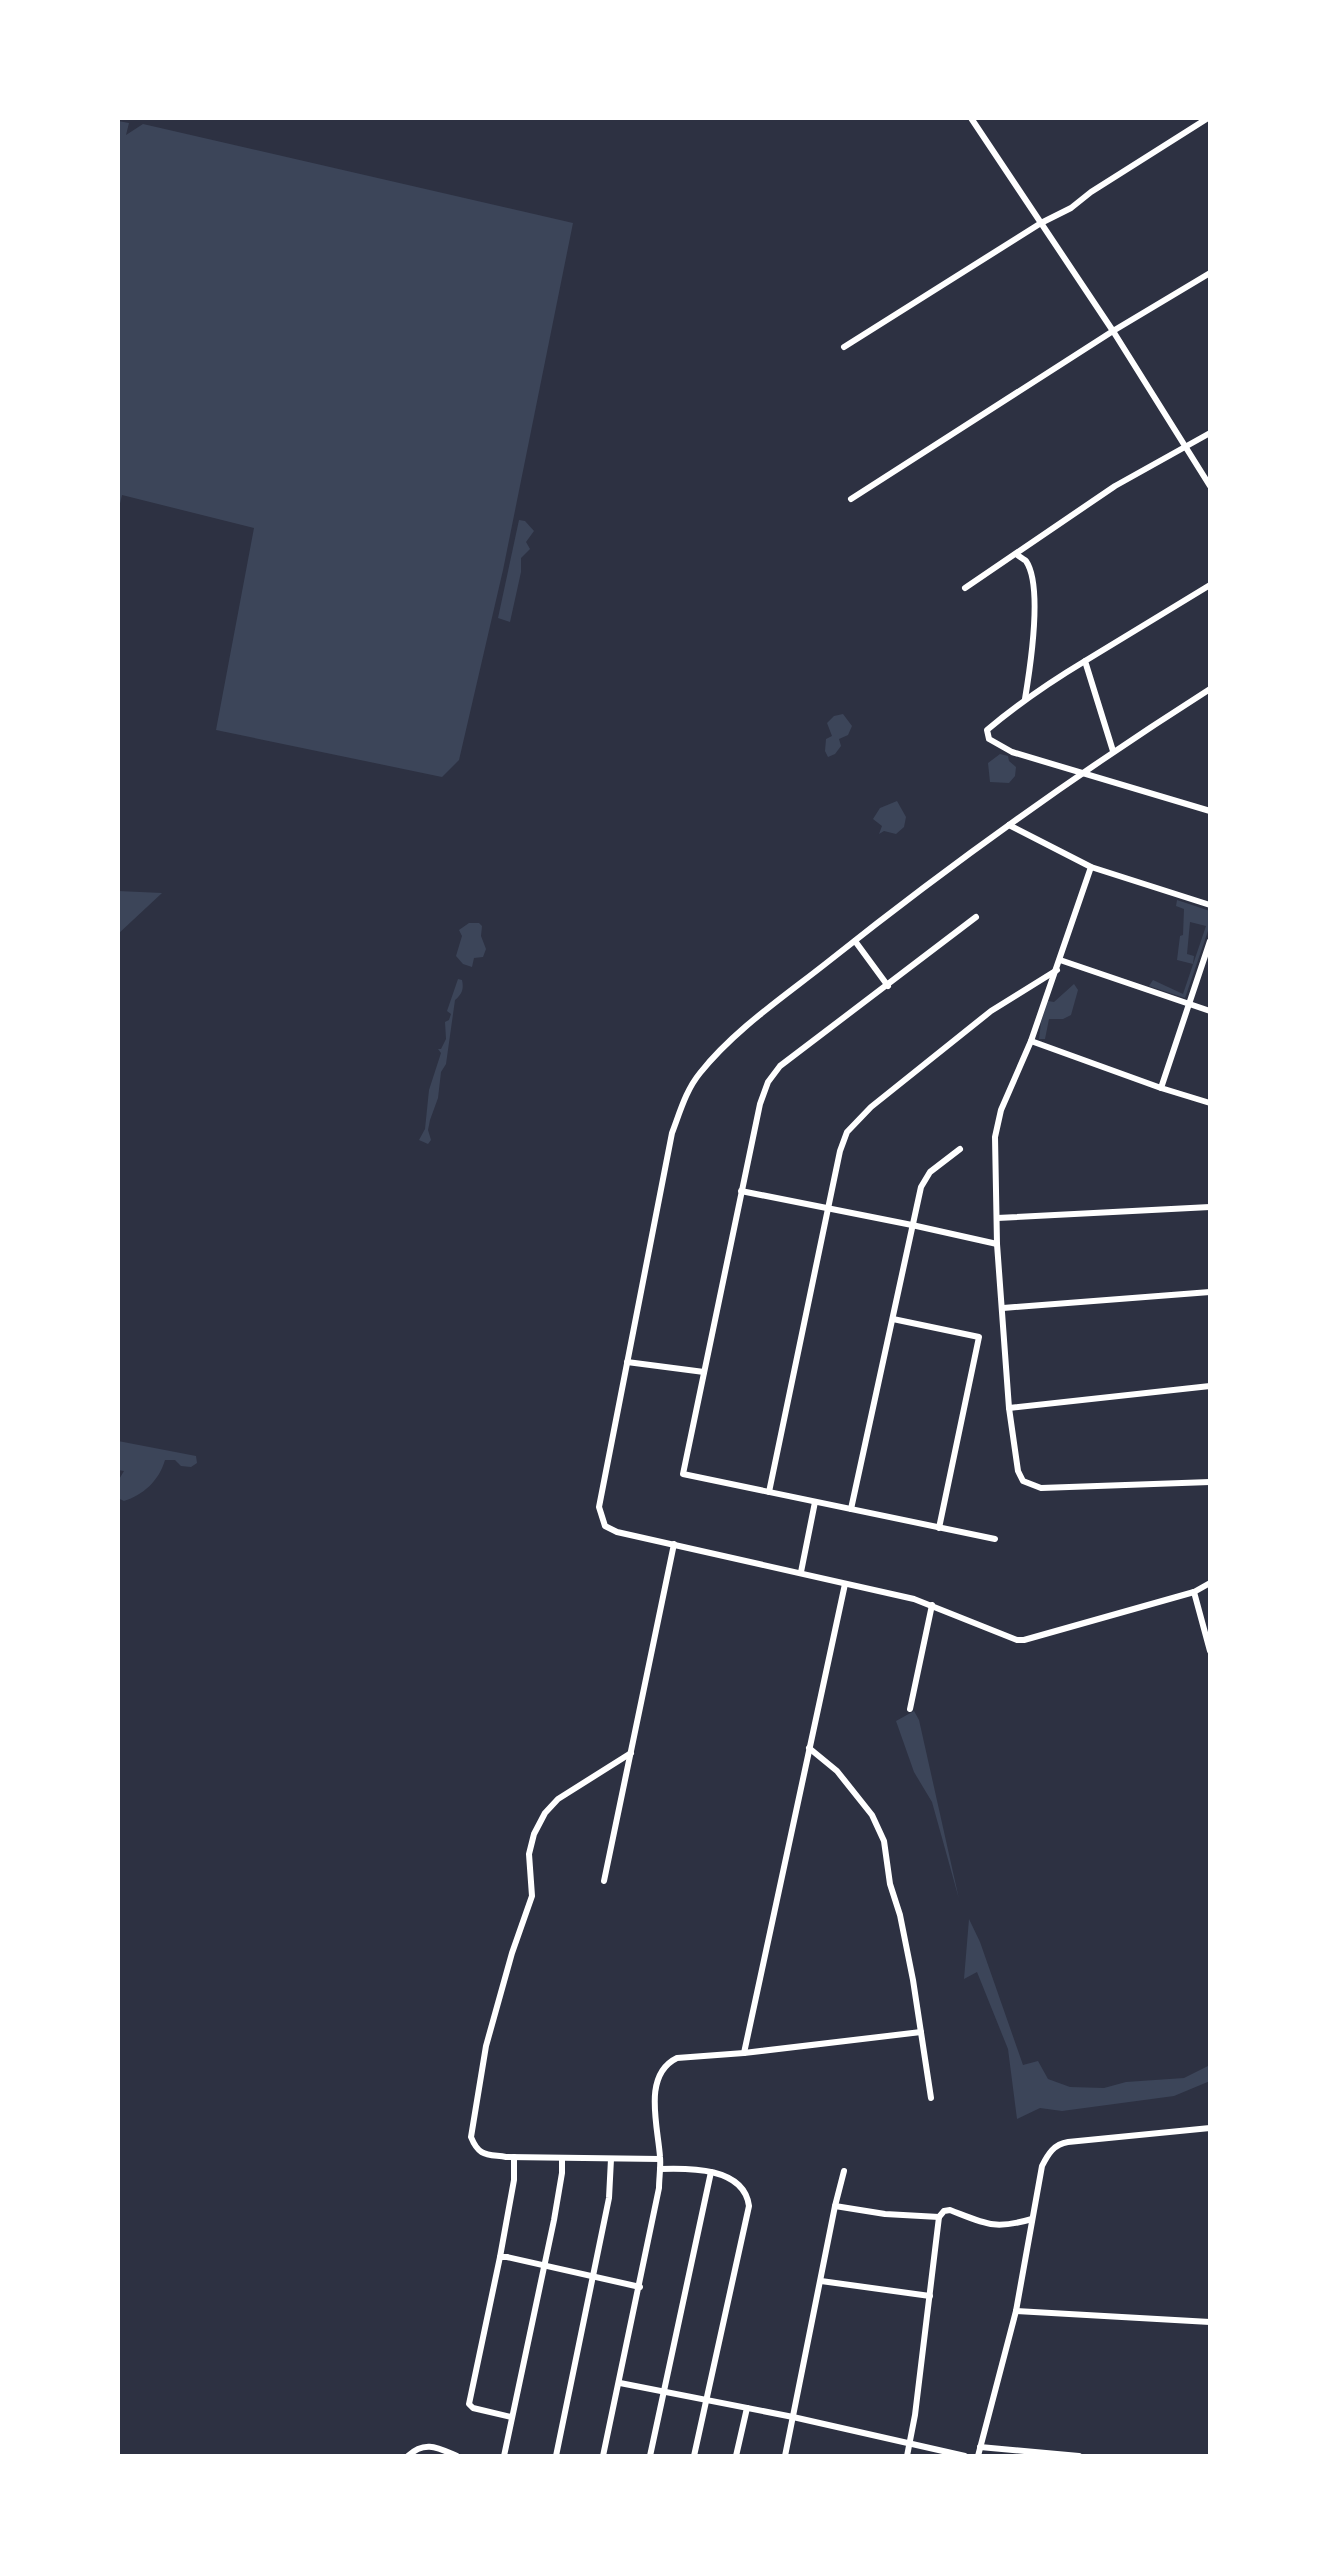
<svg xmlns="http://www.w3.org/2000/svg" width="1328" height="2574" font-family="'Public Sans',sans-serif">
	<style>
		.green { fill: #3c4559 }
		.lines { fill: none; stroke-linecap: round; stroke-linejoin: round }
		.minor { stroke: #fff; stroke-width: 6 }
	</style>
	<rect width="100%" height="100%" fill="#2d3142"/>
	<g class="green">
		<path d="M118,121L129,123L126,135L143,124L573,223L503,570L459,760L442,777L216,730L254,528L122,495L118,512Z"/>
		<path d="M519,520L525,521L534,531L526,542L530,549L521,558V572L510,622L498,618Z"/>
		<path d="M843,714L852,726L848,735L839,739L841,746L835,754L828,757L825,751L826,739L832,736L827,723L834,716Z"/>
		<path d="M1000,754L1008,756L1009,761L1016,767L1015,776L1009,783L990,782L988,763Z"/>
		<path d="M897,801L906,817L904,827L896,834L884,831L879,834L882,826L873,819L880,808Z"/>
		<path d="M118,891L162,893L118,934Z"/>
		<path d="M1177,900L1210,911V925L1185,998L1149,986L1153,980L1183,994L1206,926L1190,922L1187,954L1194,956L1193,964L1177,960L1180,936L1183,935L1184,909L1176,906Z"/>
		<path d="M469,923H479L482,926L481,936L486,949L483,957L474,958L472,967L463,964L456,956L462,936L459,930Z"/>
		<path d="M458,979L462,980C464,989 462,994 455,1000L446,1064L441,1072L438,1098L430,1120L428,1130L431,1140L428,1144L419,1140L425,1129L429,1090L441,1053L438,1049H441L446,1039L445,1022L449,1020L451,1014L447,1011Z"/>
		<path d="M1074,984L1078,990L1071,1015L1063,1019H1049L1045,1039H1039L1041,1022L1048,1001L1054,1002Z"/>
		<path d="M118,1441L196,1456L197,1463L191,1467L181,1466L175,1460H165C159,1481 143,1495 124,1501L118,1498V1481L124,1471L118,1470Z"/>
		<path d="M914,1711L919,1720L959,1899L932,1802L914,1772L896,1721Z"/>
		<path d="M969,1919L980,1942L1023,2065L1038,2061L1048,2079L1070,2087L1104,2088L1126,2082L1184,2078L1210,2065V2081L1174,2096L1062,2111L1040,2108L1017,2119L1008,2049L977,1972L964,1979Z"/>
	</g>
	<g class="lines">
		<g class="minor">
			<path d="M971,118L1113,331L1210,486"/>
			<path d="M844,347L1041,223L1071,208L1091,192L1208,118"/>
			<path d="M851,499L1113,331L1210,273"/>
			<path d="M1016,554C1017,555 1025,560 1026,561C1043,586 1030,669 1025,699"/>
			<path d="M965,588L1115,486L1210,433"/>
			<path d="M1085,661C1050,682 1018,704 987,730L989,739L1012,752L1210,811"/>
			<path d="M1210,689C1078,773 951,864 829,961C785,996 735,1029 700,1073C686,1090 680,1112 672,1133L599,1507L605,1526L617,1532L914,1599L1017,1640H1024L1194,1592L1210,1583"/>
			<path d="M1113,751L1085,661L1210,585"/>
			<path d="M1009,825L1091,867L1210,905"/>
			<path d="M1091,867L1031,1041L1001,1110L995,1137L997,1244L1009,1408L1018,1471L1023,1481L1041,1488L1210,1482"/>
			<path d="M976,917L780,1066L768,1082L760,1104L683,1474L995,1539"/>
			<path d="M855,941L888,986"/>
			<path d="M1210,941L1161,1088L1210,1103"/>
			<path d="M1060,960L1210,1011"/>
			<path d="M1031,1041L1161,1088"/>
			<path d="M741,1191L912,1225L997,1244"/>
			<path d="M997,1218L1210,1207"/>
			<path d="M1003,1308L1210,1292"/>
			<path d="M893,1319L979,1337L939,1528"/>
			<path d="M627,1362L704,1372"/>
			<path d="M1009,1408L1210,1386"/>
			<path d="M769,1492L840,1151L847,1132L871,1107L991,1011L1057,970"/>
			<path d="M851,1509L921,1187L930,1172L960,1149"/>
			<path d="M801,1572L815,1502"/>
			<path d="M1194,1592L1210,1651"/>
			<path d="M910,1709L932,1605"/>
			<path d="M809,1748L837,1771L872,1815L884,1841L890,1884L900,1915L913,1980L931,2098"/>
			<path d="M631,1753L558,1799L545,1813L534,1834L529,1854L532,1896L512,1953L486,2046L471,2137C479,2157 487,2154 506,2157L660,2159"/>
			<path d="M604,1881L674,1544"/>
			<path d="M744,2053L921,2032"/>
			<path d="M660,2169C689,2168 744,2167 749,2206L694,2456"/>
			<path d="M835,2206L844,2171"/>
			<path d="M500,2257L514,2180V2157"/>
			<path d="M821,2281L930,2296"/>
			<path d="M1016,2311L1210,2322"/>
			<path d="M620,2383L793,2417L965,2456"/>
			<path d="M511,2417L473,2408L469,2404L500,2257H507L640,2287"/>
			<path d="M980,2447L1079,2456"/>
			<path d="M408,2456C425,2440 438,2448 457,2456"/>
			<path d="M504,2456L554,2220L562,2173V2158"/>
			<path d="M556,2456L609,2198L611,2159"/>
			<path d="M603,2456L659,2188C659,2178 661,2167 660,2157C658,2126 642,2075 677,2058L744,2053L845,1584"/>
			<path d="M650,2456L711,2172"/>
			<path d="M736,2456L747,2408"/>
			<path d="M785,2456L835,2206L885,2214L939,2217L944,2211L950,2210C986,2224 994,2230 1032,2219"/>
			<path d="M907,2456L915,2415L939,2217"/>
			<path d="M978,2456L1016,2311L1042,2166C1048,2154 1054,2144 1068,2142L1210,2128"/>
		</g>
	</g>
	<rect width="1328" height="2574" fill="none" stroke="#ffffff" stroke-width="240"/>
</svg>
